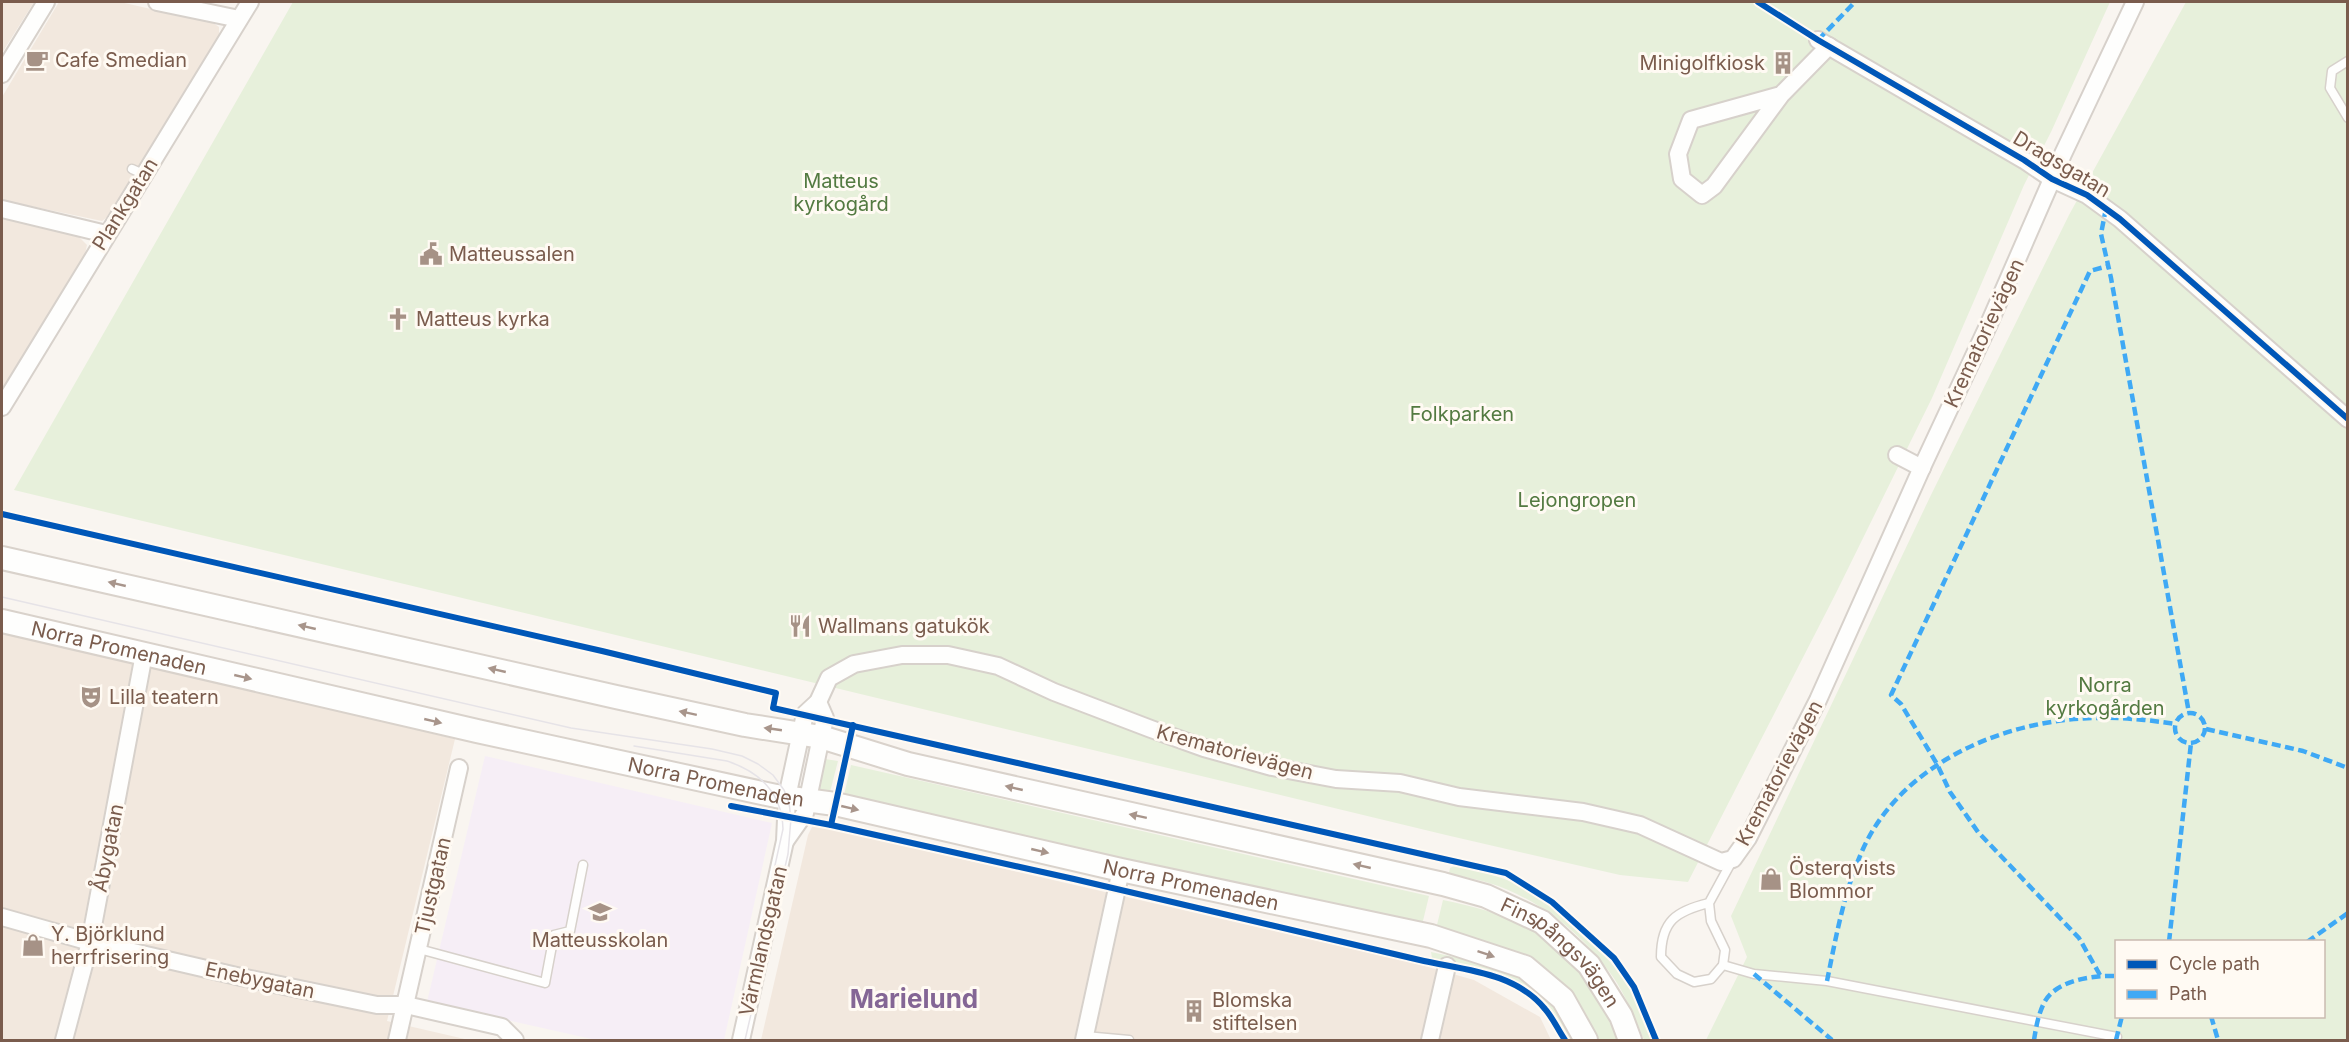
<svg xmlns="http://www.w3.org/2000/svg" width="2349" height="1042" font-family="Inter,sans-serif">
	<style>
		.residential { fill: #f2e8de }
		.education { fill: #f6eef6 }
		.green { fill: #e7f0db; fill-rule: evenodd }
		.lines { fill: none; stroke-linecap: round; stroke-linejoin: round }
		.lane-casing { stroke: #d7d1cb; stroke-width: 11 }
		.street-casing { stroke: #d7d1cb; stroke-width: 20 }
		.secondary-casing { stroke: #d9d2cb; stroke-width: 26 }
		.lane { stroke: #fefefd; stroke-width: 8 }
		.street { stroke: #fefefd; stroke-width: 16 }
		.secondary { stroke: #fefefd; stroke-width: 22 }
		.tram { stroke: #e6e3e7; stroke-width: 1.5 }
		.quiet { stroke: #3fa9f5; stroke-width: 4.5; stroke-dasharray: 9 4.5; stroke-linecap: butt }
		.cycleway-casing { stroke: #fffaf3; stroke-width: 10 }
		.cycleway { stroke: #0057b8; stroke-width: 6 }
		.oneway { fill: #a8958b }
		.labels { text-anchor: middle; stroke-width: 6; stroke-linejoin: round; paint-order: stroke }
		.poi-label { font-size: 20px; fill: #7a5c4d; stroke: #fffaf3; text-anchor: start }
		.street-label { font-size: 20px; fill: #7a5c4d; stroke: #fffaf3 }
		.park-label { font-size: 20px; fill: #537a41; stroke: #fffaf3 }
		.district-label { font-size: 26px; font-weight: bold; fill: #846695; stroke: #fffaf3 }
	</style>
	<rect width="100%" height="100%" fill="#f9f5f0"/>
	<g class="residential">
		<path d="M2,2H34L2,53Z"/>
		<path d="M59,2H120L213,23L219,27V38L110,215L102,221L2,200V97Z"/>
		<path d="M2,218L76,234L87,245L85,254L2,391Z"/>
		<path d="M2,630L455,739L387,1021L469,1040H2Z"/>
		<path d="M813,825L1414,963L1474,980L1540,1017L1551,1040H761L808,835Z"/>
	</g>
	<path class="education" d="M485,756L772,823L724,1040H596L427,1002Z"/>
	<g class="green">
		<path d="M293,2H2110L2051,132L2024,185L1932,398L1835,595L1688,882L1620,875L1446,835L14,490Z"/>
		<path d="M2186,2H2347V1040H1706L1747,957L1731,916L1930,497L2069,215ZM2116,942H2324V1016H2116Z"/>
		<path d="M825,759L838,761L830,792L820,790L818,787Z"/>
		<path d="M851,765L1429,896L1422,925L844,795Z"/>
		<path d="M1454,866C1476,871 1500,875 1520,886C1548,900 1606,952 1623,978C1636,997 1644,1019 1652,1040H1644C1636,1021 1628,1001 1617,983C1589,939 1539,898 1489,883C1476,879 1462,877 1449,873L1450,868Z"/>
		<path d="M1443,900C1507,913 1550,930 1591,984C1603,1001 1612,1022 1622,1040H1598C1568,961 1512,946 1436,929Z"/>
		<path d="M1431,952C1471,961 1518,966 1547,998C1559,1011 1568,1026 1577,1040H1570C1539,976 1495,972 1432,958Z"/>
	</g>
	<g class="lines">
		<g class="lane-casing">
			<g id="lane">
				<path d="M2348,61L2332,71L2330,88L2348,118"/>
				<path d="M132,169L143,174"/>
				<path d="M1709,903L1711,921L1725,950L1723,965L1711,979L1694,982L1677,974L1661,957C1661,921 1676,911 1709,903L1733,859"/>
				<path d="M419,949L545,983L554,935L570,931L583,865"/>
				<path d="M1723,965L1754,974L1827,981L2117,1037"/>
				<path d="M1085,1036L1129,1040"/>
			</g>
		</g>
		<g class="street-casing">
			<g id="street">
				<path d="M157,2L239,19"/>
				<path d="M1818,40L2024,160L2052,179L2087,195L2120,219L2348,419"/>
				<path d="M2,74L46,2"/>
				<path d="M1781,95L1691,120L1678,154L1682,179L1702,195L1714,186L1781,95L1829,46"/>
				<path d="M2,209L106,234"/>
				<path d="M2,407L250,2"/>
				<path d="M1897,455L1922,468"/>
				<path d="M786,840L805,813L825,718L818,702"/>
				<path d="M2,917L90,942L241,977L377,1005H406L502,1027L515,1040"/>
				<path d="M64,1040L90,942L144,654"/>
				<path d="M397,1040L459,768"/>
				<path d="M741,1040L785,841L787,797L805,714L818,702L829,678L854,664L902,655H948L998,666L1054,692L1151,729L1204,748L1272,767L1336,779L1400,783L1459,797L1583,812L1640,825L1721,862L1733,859L1748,838L1818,700L1924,463L1988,326L2063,154L2135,2"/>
				<path d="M1084,1040L1121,870"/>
				<path d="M1430,1040L1447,966"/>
			</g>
		</g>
		<g class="secondary-casing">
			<g id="secondary">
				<path id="s1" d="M2,558L616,697L745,725L821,737L908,764L1443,884L1486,896L1542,922L1589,965L1621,1016L1630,1040"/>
				<path id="s2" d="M2,621L477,731L776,796L835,804L1121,870L1431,936L1525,967L1563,999L1586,1040"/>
			</g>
		</g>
		<use href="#lane" class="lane"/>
		<use href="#street" class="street"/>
		<use href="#secondary" class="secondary"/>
		<g class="tram">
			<path d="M2,597L571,728L712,749L742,756L758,764L773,775L784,790L789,803L791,818L788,854L745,1040"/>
			<path d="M634,746L727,761C760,772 782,793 783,829L758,942"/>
		</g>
		<g class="quiet">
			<path d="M1818,40L1855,2"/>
			<path d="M2106,208L2101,234L2111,278L2189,713"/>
			<circle cx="2190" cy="728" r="15"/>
			<path d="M2206,729L2303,751L2348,768"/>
			<path d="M2169,942L2191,743"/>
			<path d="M2307,942L2348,913"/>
			<path d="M1754,974L1832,1040"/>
			<path d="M2100,975L2079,938L1978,832L1950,792L1937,764L1901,704L1891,695L2090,271L2108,266"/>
			<path d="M1827,981C1836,937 1844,891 1863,849C1902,763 2004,720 2094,718C2121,717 2149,720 2176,724"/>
			<path d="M2211,1016L2218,1040"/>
			<path d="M2034,1040C2036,1028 2038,1015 2044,1003C2055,980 2094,975 2116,976"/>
			<path d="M2116,1040L2122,1016"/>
		</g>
		<g class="cycleway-casing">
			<g id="cycleway">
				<path d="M1758,2L1818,40L2024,160L2052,179L2087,195L2120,219L2348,419"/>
				<path d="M2,514L602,651L776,693L773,708L1506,873L1552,902L1614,958L1634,987L1656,1040"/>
				<path d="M731,806L831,825L1074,879L1424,961C1466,970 1516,973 1545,1009C1553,1018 1558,1030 1565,1040"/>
				<path d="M831,825L853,725"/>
			</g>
		</g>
		<use href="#cycleway" class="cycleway"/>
	</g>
	<defs><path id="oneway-solid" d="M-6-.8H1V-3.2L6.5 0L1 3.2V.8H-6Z" transform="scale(1.5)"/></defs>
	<g class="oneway">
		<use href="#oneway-solid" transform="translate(117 584) rotate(-167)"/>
		<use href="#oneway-solid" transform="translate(307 627) rotate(-167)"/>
		<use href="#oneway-solid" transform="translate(497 670) rotate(-167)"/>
		<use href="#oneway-solid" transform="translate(243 677) rotate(13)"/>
		<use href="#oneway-solid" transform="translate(688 713) rotate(-168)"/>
		<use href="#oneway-solid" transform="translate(433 721) rotate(13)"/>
		<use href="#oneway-solid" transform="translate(773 729) rotate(-172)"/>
		<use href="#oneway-solid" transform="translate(1014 788) rotate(-167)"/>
		<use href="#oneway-solid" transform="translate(850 808) rotate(13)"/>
		<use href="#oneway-solid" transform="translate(1138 816) rotate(-168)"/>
		<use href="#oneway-solid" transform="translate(1040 851) rotate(13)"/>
		<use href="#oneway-solid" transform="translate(1362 866) rotate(-167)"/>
		<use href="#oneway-solid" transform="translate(1486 954) rotate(19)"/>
	</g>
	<defs>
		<g id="cafe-bare" transform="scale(1.8)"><path d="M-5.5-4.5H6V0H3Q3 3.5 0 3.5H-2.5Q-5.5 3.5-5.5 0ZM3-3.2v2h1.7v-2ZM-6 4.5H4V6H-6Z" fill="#a69286" stroke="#fffaf3" stroke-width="2.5" paint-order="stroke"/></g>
		<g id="building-bare" transform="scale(1.8)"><path d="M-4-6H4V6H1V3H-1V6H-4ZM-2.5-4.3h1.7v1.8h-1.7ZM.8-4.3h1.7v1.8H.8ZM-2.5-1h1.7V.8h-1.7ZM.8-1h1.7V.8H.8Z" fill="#a69286" stroke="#fffaf3" stroke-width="2.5" paint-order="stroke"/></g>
		<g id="civic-bare" transform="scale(1.8)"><path d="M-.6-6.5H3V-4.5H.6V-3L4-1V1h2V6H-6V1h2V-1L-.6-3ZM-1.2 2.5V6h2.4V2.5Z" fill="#a69286" stroke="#fffaf3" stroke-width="2.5" paint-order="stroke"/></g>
		<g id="church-bare" transform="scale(1.8)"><path d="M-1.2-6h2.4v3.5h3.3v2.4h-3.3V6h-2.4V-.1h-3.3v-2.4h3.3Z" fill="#a69286" stroke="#fffaf3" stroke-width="2.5" paint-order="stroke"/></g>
		<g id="restaurant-bare" transform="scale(1.8)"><path d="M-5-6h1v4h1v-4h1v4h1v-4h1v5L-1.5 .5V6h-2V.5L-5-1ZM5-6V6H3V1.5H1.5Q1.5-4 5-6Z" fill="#a69286" stroke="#fffaf3" stroke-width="2.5" paint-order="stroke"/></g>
		<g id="theatre-bare" transform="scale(1.8)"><path d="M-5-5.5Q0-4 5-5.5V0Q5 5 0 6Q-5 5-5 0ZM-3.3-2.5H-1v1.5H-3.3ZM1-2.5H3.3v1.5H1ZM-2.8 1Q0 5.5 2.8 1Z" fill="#a69286" stroke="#fffaf3" stroke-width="2.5" paint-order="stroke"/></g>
		<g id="shop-bare" transform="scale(1.8)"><path d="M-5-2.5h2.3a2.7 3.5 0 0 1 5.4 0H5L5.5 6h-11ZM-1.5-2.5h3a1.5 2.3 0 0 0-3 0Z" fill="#a69286" stroke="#fffaf3" stroke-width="2.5" paint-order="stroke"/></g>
		<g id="school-bare" transform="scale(1.8)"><path d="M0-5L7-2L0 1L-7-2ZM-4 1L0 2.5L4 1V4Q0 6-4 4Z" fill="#a69286" stroke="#fffaf3" stroke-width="2.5" paint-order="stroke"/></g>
	</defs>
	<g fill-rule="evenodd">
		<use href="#cafe-bare" x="37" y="60"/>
		<use href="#building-bare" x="1783" y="63"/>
		<use href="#civic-bare" x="431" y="254"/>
		<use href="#church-bare" x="398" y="319"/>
		<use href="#restaurant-bare" x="800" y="626"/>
		<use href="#theatre-bare" x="91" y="697"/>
		<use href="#shop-bare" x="1771" y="879"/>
		<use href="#school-bare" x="600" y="912"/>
		<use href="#shop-bare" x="33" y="945"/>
		<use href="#building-bare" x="1194" y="1011"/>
	</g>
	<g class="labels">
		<g class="poi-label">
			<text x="55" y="67">Cafe Smedian</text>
			<text x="1765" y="70" text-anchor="end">Minigolfkiosk</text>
			<text x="449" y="261">Matteussalen</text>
			<text x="416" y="326">Matteus kyrka</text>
			<text x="818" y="633">Wallmans gatukök</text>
			<text x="109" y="704">Lilla teatern</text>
			<text x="1789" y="875">Österqvists<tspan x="1789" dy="23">Blommor</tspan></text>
			<text x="51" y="941">Y. Björklund<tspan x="51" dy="23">herrfrisering</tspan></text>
			<text x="600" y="947" text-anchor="middle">Matteusskolan</text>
			<text x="1212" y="1007">Blomska<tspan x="1212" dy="23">stiftelsen</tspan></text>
		</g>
		<g class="street-label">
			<text transform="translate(2062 164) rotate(31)" y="7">Dragsgatan</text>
			<text transform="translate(125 204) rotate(-58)" y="7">Plankgatan</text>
			<text transform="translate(1984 333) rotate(-65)" y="7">Krematorievägen</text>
			<text dy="7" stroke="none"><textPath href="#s2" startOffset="120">Norra Promenaden</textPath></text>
			<text transform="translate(1235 752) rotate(15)" y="7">Krematorievägen</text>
			<text transform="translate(1779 773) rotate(-62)" y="7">Krematorievägen</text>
			<text dy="7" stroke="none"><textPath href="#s2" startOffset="732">Norra Promenaden</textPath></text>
			<text transform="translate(108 848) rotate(-79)" y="7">Åbygatan</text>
			<text dy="7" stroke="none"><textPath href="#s2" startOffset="1218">Norra Promenaden</textPath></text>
			<text transform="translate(433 886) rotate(-77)" y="7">Tjustgatan</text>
			<text transform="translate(763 941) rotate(-77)" y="7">Värmlandsgatan</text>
			<text dy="7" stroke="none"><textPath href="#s1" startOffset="1618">Finspångsvägen</textPath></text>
			<text transform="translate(260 980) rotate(12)" y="7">Enebygatan</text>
		</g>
		<g class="park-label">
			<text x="841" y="188">Matteus<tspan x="841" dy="23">kyrkogård</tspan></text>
			<text x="1462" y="421">Folkparken</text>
			<text x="1577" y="507">Lejongropen</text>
			<text x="2105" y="692">Norra<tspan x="2105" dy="23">kyrkogården</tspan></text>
		</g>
		<g class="district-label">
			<text x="914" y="1008">Marielund</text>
		</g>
	</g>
	<rect width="2349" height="1042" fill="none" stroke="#7a5c4d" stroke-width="6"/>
	<rect x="2115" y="940" width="210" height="78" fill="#fffaf3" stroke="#cabbb1" stroke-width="1.5"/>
	<rect x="2127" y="960" width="30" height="9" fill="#0057b8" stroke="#cabbb1" stroke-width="1.5"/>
	<text x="2169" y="970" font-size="18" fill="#7a5c4d">Cycle path</text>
	<rect x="2127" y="990" width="30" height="9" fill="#3fa9f5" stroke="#cabbb1" stroke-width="1.5"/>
	<text x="2169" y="1000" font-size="18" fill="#7a5c4d">Path</text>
</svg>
